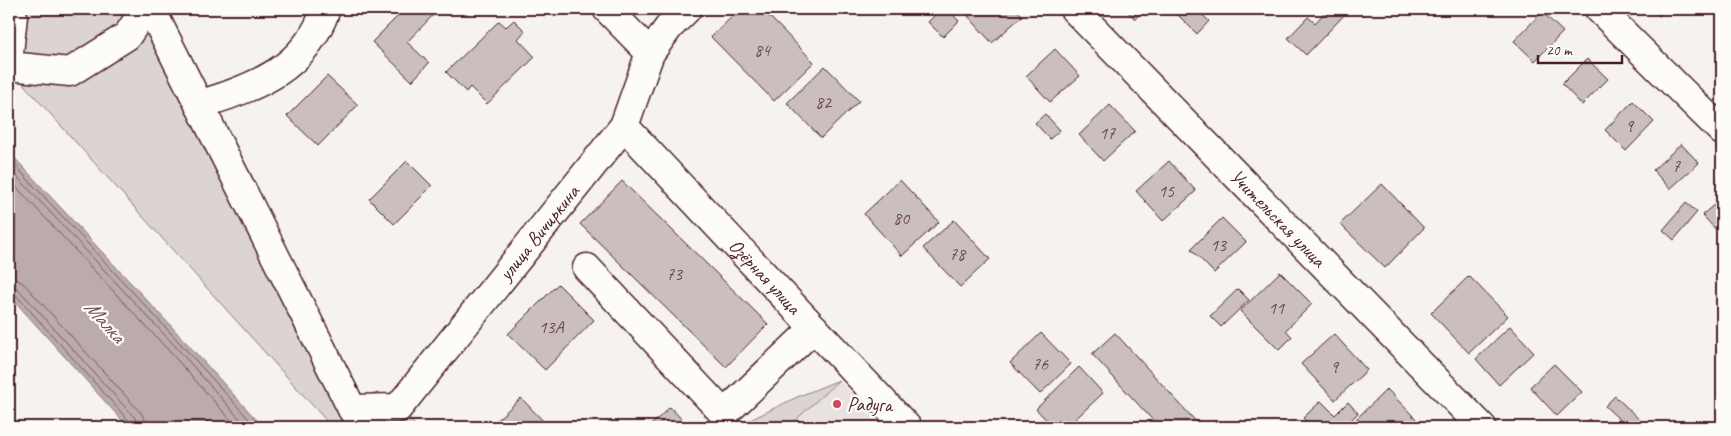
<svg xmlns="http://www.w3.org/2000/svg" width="1731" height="436" font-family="Caveat,sans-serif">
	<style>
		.built { fill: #e9e3e0 }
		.green { fill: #dcd4d2; stroke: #937a7e }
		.water { fill: #bbabac; stroke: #8e7378 }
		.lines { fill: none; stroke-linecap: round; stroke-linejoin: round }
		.shore { stroke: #77575f; stroke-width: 1 }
		.building { fill: #cbbfbe; stroke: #4a1f2b }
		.minor-casing { stroke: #4a1f2b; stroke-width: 31 }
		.minor { stroke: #fdfcf7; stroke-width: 28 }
		.poi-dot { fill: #d1495b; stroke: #fdfcf7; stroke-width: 2 }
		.labels { text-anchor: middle; stroke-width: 4.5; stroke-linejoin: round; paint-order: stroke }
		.number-label { font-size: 18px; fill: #6a4750 }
		.street-label { font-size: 20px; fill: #4a1f2b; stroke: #fdfcf7 }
		.poi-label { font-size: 20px; fill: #4a1f2b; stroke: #fdfcf7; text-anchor: start }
		.water-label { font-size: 21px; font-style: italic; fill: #725058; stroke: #fdfcf7 }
	</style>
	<rect width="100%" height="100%" fill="#f6f3ef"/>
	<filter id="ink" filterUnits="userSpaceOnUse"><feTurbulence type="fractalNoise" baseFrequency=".02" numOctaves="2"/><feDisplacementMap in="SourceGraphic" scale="10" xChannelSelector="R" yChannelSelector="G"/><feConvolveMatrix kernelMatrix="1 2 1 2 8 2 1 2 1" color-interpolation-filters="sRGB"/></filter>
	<g filter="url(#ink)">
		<path class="built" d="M839,380L884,427H788Z"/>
		<g class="green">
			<path d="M9,9H151L352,409L398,408L417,427H332L9,68Z"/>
			<path d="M839,380L788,427H736L797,397Z"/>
		</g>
		<path class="water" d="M9,152L183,339L263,427H128L9,295Z"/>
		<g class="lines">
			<g class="shore">
				<path d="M9,159L179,342L256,427"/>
				<path d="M9,168L175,346L247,427"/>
				<path d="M9,179L169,351L237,427"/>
				<path d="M9,278L18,280L25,285L141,413L145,420L146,427"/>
				<path d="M9,286L15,287L19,290L135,418L138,427"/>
				<path d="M9,292L15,294L130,422L132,427"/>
			</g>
		</g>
		<g class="building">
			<path d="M405,9H439L407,42L429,63L412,81L372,42Z"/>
			<path d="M740,9H762L814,62L774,101L711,37Z"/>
			<path d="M941,9H947L959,21L943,37L928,22Z"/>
			<path d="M976,9H1016L1022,16L992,43L968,16Z"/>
			<path d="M1125,9H1145L1135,19Z"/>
			<path d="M1174,9H1196L1209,21L1197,34L1173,10Z"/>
			<path d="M1328,9H1346L1348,11L1306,55L1288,38L1308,17L1315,23Z"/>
			<path d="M1652,9H1666L1659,16Z"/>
			<path d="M1542,12L1563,32L1535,61L1514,41Z"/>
			<path d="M514,20L525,31L518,39L535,57L487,104L470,87L466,92L446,72L499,21L506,27Z"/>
			<path d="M1055,49L1080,76L1050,102L1026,76Z"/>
			<path d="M1587,59L1608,79L1582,105L1562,84Z"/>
			<path d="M825,66L859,101L821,138L787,103Z"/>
			<path d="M327,76L358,105L318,146L287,116Z"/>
			<path d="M1633,101L1654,122L1626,151L1605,130Z"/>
			<path d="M1110,105L1135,131L1103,161L1079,135Z"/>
			<path d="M1045,114L1060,130L1050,139L1035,123Z"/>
			<path d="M1681,144L1699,163L1670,189L1653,170Z"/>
			<path d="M407,161L432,186L394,224L369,199Z"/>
			<path d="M1169,161L1196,191L1163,221L1136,191Z"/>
			<path d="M900,180L939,222L902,256L864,214Z"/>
			<path d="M622,181L768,324L726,367L580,224Z"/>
			<path d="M1382,184L1424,228L1385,268L1340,224Z"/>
			<path d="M1722,198V232L1720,234L1702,215Z"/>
			<path d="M1686,203L1697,212L1674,240L1663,230Z"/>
			<path d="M1222,218L1246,242L1214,273L1191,249Z"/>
			<path d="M954,220L990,259L960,287L923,248Z"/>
			<path d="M1722,258V273L1715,266Z"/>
			<path d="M1280,272L1312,304L1286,330L1292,337L1279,350L1240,311Z"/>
			<path d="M1469,276L1508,316L1469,353L1431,313Z"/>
			<path d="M558,284L594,320L545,370L508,334Z"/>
			<path d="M1238,289L1249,300L1221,327L1210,316Z"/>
			<path d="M1510,326L1534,352L1499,385L1476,359Z"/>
			<path d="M1041,333L1071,364L1040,394L1010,363Z"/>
			<path d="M1115,333L1201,427H1159L1092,354Z"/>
			<path d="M1334,334L1367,370L1335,400L1301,364Z"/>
			<path d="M1554,364L1582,392L1557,416L1530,387Z"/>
			<path d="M1079,367L1103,393L1067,427H1053L1036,409Z"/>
			<path d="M1387,389L1417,420L1409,427H1354L1351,424Z"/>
			<path d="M1615,396L1647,427H1613L1620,420L1605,406Z"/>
			<path d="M521,398L549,427H489Z"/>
			<path d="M1321,401L1335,415L1348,402L1358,413L1344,427H1312L1303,418Z"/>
			<path d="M670,407L689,427H649Z"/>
			<path d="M1589,419L1596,427H1580Z"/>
		</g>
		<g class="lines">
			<g class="minor-casing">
				<g id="minor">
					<path d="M151,9L352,409"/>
					<path d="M607,9L650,53"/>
					<path id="s1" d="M1074,9L1482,427"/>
					<path d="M1599,9L1722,131"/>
					<path d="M9,53L13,16L9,9"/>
					<path d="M9,66L70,72L127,36L145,9"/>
					<path d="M199,105C256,86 304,71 326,9"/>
					<path id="s2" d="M624,126L907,427"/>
					<path d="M587,268L724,414L814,328"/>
					<path id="s3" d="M352,409L398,408L624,126L650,53L669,27L687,9"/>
				</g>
			</g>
			<use href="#minor" class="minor"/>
		</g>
	</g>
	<circle class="poi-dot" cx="837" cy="404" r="5"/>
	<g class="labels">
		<g class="number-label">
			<text x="762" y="56">84</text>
			<text x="823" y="108">82</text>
			<text x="1629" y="132">9</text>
			<text x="1107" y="139">17</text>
			<text x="1676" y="172">7</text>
			<text x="1166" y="197">15</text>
			<text x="901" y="224">80</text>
			<text x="1218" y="251">13</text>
			<text x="957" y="260">78</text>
			<text x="674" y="280">73</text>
			<text x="1276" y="314">11</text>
			<text x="551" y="333">13А</text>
			<text x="1040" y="370">76</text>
			<text x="1334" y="373">9</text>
		</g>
		<g class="street-label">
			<text dy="7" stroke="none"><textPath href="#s1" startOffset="292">Учительская улица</textPath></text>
			<text dy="7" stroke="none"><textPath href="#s3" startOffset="271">улица Вичиркина</textPath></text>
			<text dy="7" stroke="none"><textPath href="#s2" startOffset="206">Озёрная улица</textPath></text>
		</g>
		<g class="poi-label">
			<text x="847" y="411">Радуга</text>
		</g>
		<g class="water-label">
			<text transform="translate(105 321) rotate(48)" y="7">Малка</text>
		</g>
	</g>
	<rect width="1731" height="436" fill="none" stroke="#fdfcf7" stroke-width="30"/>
	<rect x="15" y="15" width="1701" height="406" fill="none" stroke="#4a1f2b" stroke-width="2" filter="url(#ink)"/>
	<path d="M1538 55v8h84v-8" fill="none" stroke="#4a1f2b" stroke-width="2.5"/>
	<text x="1546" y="55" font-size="15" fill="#4a1f2b" stroke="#fdfcf7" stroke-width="4" paint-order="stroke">20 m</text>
</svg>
